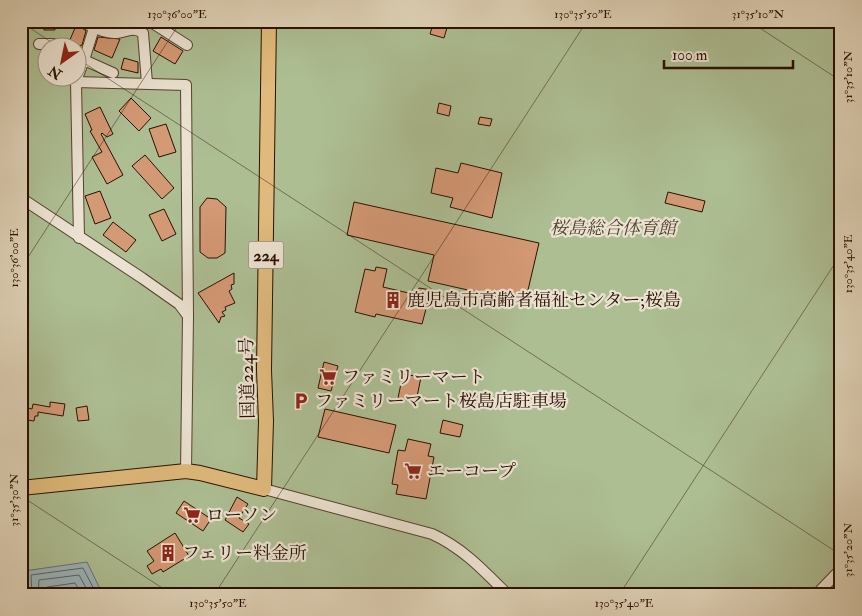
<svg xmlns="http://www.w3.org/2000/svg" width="862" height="616" font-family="'IM FELL Double Pica','Noto Serif JP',serif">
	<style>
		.green { fill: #adbe93; stroke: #6b674a; fill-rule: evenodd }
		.water { fill: #9ab4bb; stroke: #6d7270 }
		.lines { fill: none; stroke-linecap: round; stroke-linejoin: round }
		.shore { stroke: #62625e; stroke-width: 1 }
		.building { fill: #d49975; stroke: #291000 }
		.minor-casing { stroke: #57412e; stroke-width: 12 }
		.highway-casing { stroke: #291000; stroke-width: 16 }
		.minor { stroke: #ebe2d1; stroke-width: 10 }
		.highway { stroke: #e0ba7c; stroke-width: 14 }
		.ticks { fill: none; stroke: #291000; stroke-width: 1; stroke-opacity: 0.45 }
		.labels { text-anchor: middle; stroke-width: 4.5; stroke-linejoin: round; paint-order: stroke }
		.shield { fill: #ebe2d1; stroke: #634f3f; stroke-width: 1 }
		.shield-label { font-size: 16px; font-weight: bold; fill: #291000 }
		.park-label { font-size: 18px; font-style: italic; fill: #51442c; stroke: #ebe2d1 }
		.poi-label { font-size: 18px; fill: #291000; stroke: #ebe2d1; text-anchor: start }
		.street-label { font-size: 18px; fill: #291000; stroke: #ebe2d1 }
		.neatline { fill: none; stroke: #291000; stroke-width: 2 }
		.ticks-label { font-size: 12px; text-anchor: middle; fill: #291000 }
	</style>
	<rect width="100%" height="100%" fill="#e0d3b8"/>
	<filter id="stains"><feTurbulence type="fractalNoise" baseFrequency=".004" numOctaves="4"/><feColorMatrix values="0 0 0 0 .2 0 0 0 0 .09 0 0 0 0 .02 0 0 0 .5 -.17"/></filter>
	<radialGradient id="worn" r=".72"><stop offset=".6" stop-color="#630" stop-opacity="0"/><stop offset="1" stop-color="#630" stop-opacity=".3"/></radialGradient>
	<path class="green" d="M21,21H841V595H21ZM48,48H78V78H48Z"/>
	<path class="water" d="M87,562L103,595H27L24,571Z"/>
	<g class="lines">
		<g class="shore">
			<path d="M32,595L31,575L83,568L97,595"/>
			<path d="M38,595L39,580L79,575L90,595"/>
			<path d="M46,595L47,587L75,583L82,595"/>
		</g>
	</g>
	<g class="building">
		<path d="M44,21H69L77,24L86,31L82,45L74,48L69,42L75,28L55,27V30H44Z"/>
		<path d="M434,21H449L444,38L430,34Z"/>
		<path d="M98,37L120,39L112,58L94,50Z"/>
		<path d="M161,37L183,51L175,64L153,51Z"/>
		<path d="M124,58L138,62V73L121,69Z"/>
		<path d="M131,98L151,118L139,131L119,111Z"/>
		<path d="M439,103L451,106L449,116L437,113Z"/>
		<path d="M100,107L113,134L107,137L102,133L101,134L123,175L107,184L92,157L102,152L90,131L92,130L85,114Z"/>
		<path d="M480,117L492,119L490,126L478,124Z"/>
		<path d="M166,124L176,152L159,157L149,129Z"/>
		<path d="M145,155L174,188L162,199L132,166Z"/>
		<path d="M461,163L502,173L492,218L450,207L453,198L431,193L436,168L458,173Z"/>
		<path d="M100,191L111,218L95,224L85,196Z"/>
		<path d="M668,192L705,201L702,212L665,203Z"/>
		<path d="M207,198L217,199L226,207L225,253L217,258H208L200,252V207Z"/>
		<path d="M354,202L539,243L525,303L428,281L434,255L347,235Z"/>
		<path d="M164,209L176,234L162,241L149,215Z"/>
		<path d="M113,222L136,240L126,252L103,235Z"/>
		<path d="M376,267L387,269L383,287L417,295L419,288L431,290L422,324L376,314L375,317L355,312L365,269L375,271Z"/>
		<path d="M234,273V284L231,285L232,289L229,291L235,303L225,307L226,310L222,312L225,316L221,317L219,323L198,293Z"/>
		<path d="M324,362L338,366L331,391L318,388Z"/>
		<path d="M403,374L421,377L416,402L398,398Z"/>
		<path d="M50,402L65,404L63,416L38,412V416H35L34,421L27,420L28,408L32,409L33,404L50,407Z"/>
		<path d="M87,406L89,420L78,421L76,408Z"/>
		<path d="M325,409L396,425L389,453L318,437Z"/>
		<path d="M443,420L463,425L460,437L440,433Z"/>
		<path d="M408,439L431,444L428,456L434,457L426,499L396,494L398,485L392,484L398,450L405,451Z"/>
		<path d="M237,497L248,504L239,518L249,524L243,532L225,520Z"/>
		<path d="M184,501L211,519L203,531L176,513Z"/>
		<path d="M175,533L189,556L163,572L161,569L152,574L147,566L154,561L147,551Z"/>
	</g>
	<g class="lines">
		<g class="minor-casing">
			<g id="minor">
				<path d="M83,21C90,27 107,34 117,33C127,32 133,26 143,33L147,83"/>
				<path d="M151,22L187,45"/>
				<path d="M94,28L84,60L113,73"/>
				<path d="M39,44H54L67,48"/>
				<path d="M78,55L84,60L78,76"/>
				<path d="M21,198L142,278L179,304L188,316L186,471"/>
				<path d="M79,238L76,82L186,85L188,316"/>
				<path d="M264,489L432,534C463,548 484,571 508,595"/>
				<path d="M816,595L841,569"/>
			</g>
		</g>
		<g class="highway-casing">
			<path id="highway" d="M21,488L186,471L200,473L264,489L266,421L264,370L269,21"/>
		</g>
		<use href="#minor" class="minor"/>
		<use href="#highway" class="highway"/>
	</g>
	<path class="ticks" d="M749,21L841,81M21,22L60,48M78,59L841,555M21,268L181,21M21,496L173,595M214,595L587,21M619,595L841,254"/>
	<defs>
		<g id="building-bare" transform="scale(1.35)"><path d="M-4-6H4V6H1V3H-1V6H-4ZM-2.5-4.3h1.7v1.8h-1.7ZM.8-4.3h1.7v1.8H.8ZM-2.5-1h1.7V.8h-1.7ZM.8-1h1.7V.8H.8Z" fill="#8f2418" stroke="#ebe2d1" stroke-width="2.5" paint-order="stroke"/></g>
		<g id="supermarket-bare" transform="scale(1.35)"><path d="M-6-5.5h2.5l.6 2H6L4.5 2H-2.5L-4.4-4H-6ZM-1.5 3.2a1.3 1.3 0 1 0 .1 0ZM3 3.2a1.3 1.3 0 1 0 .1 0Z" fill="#8f2418" stroke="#ebe2d1" stroke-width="2.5" paint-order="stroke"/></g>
		<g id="parking-bare" transform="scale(1.35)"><path d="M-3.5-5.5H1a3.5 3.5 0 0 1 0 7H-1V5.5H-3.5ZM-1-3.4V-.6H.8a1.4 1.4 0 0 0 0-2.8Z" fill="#8f2418" stroke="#ebe2d1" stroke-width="2.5" paint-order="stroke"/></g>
	</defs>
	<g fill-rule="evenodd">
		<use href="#building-bare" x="393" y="300"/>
		<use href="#supermarket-bare" x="328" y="377"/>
		<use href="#parking-bare" x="301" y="401"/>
		<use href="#supermarket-bare" x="413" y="471"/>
		<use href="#supermarket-bare" x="192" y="515"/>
		<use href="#building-bare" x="168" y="553"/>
	</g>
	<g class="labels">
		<rect class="shield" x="248.5" y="241.5" width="35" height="27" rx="4"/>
		<g class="shield-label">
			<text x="266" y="261">224</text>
		</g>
		<g class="park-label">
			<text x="613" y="234">桜島総合体育館</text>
		</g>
		<g class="poi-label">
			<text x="407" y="306">鹿児島市高齢者福祉センター;桜島</text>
			<text x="342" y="383">ファミリーマート</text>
			<text x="315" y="407">ファミリーマート桜島店駐車場</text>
			<text x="427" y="477">エーコープ</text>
			<text x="206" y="521">ローソン</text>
			<text x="182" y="559">フェリー料金所</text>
		</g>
		<g class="street-label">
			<text transform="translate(247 378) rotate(-91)" y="6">国道224号</text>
		</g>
	</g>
	<rect width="862" height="616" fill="none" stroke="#e0d3b8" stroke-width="55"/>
	<g transform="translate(62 62) rotate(213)"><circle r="24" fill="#ebe2d1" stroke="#9d8e7d"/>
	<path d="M0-4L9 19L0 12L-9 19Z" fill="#8f2418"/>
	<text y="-8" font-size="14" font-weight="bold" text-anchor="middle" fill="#291000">N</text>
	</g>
	<path d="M664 60v8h129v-8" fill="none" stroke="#291000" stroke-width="2.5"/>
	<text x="672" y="60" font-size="15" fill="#291000" stroke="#ebe2d1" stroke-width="4" paint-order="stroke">100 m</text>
	<rect x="28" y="28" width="806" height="560" class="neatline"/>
	<g class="ticks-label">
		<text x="177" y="18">130°36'00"E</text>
		<text x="583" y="18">130°35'50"E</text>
		<text x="758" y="18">31°35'10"N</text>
		<text transform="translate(848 77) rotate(-90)" y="4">31°35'10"N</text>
		<text transform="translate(14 258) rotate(-90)" y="4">130°36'00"E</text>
		<text transform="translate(848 264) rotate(-90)" y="4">130°35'40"E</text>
		<text transform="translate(14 500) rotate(-90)" y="4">31°35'30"N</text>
		<text transform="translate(848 550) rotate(-90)" y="4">31°35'20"N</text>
		<text x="218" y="607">130°35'50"E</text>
		<text x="624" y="607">130°35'40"E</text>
	</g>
	<rect width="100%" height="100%" filter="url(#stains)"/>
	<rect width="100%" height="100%" fill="url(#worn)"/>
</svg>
